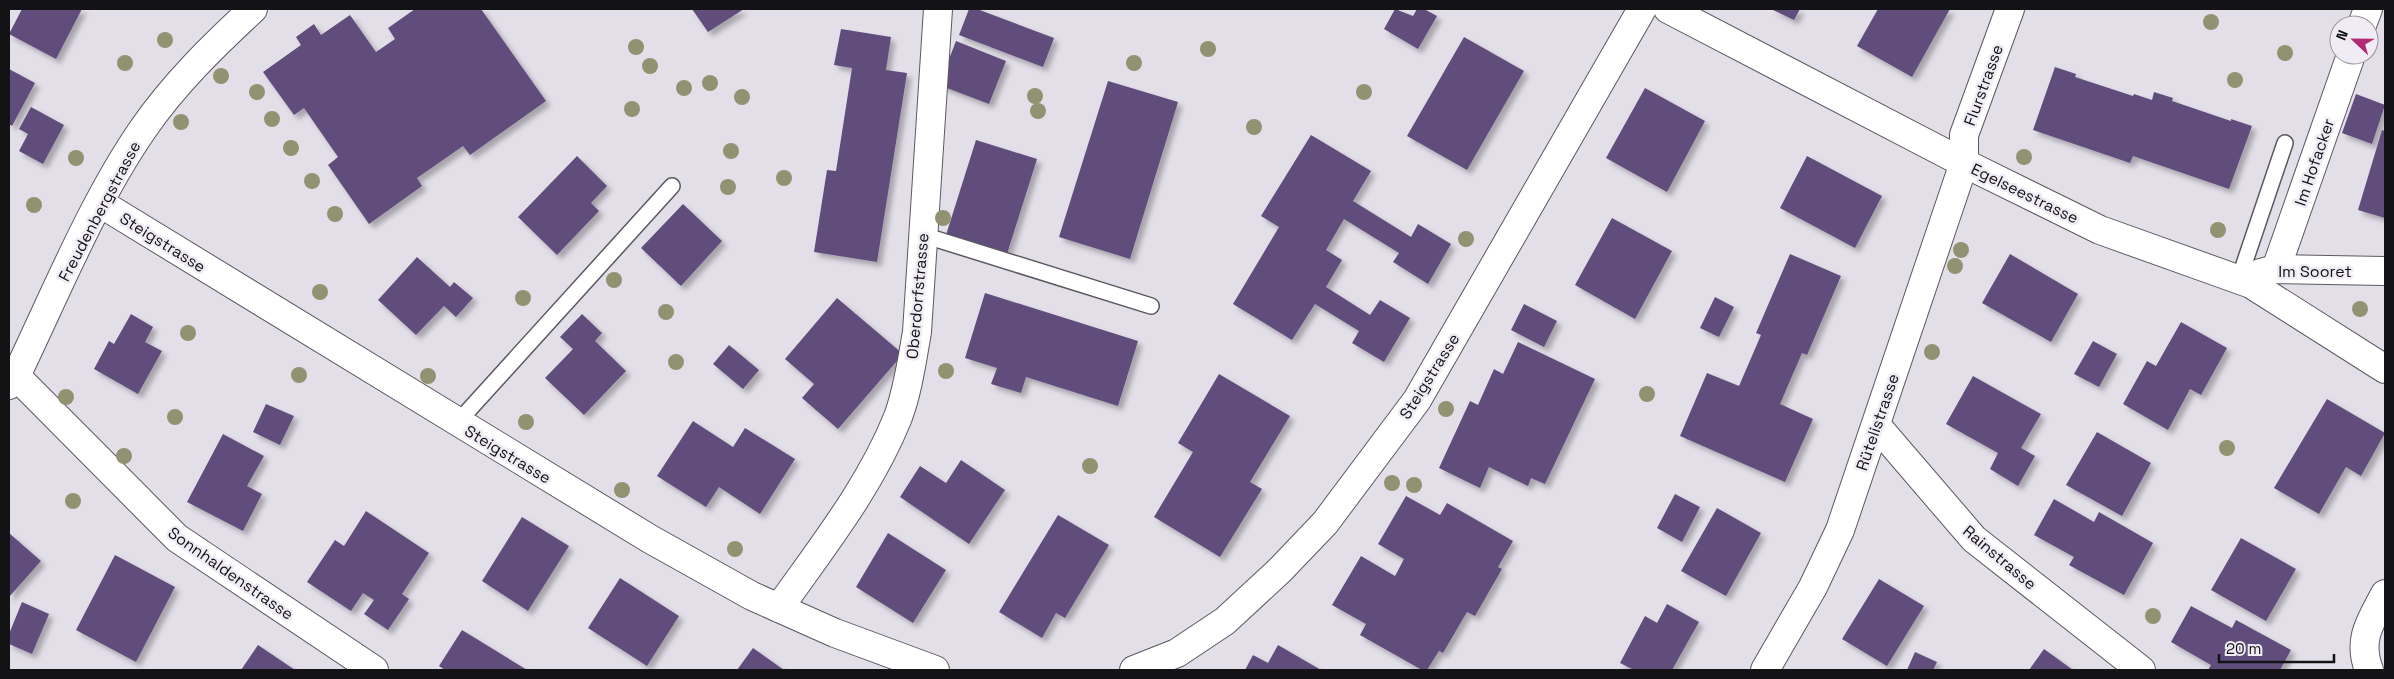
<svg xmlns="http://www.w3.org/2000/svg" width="2394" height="679" font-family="'Space Grotesk',sans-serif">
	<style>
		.building { fill: #614d7c; filter: url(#shadow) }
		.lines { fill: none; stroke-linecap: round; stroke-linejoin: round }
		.lane-casing { stroke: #5b5860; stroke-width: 18 }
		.street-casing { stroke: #5b5860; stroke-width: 30 }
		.lane { stroke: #fff; stroke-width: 15 }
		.street { stroke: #fff; stroke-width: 28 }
		.tree { fill: #919271 }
		.labels { text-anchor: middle; stroke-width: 5; stroke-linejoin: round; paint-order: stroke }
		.street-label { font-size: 16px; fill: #131215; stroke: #f0ecf6 }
	</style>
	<defs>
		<filter id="shadow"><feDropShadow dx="4.5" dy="4.5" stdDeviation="2.5" flood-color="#0004"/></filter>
	</defs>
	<rect width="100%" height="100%" fill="#e3dfe9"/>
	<g class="building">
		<path d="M22,9H82L56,59L9,34Z"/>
		<path d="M415,9H481L546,101L470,155L463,146L417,178L422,186L369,224L328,165L338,157L304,108L294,115L263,72L301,45L296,37L314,24L321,35L350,15L376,52L395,39L388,28Z"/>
		<path d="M692,9H744L708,32Z"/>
		<path d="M969,9H977L1054,38L1043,67L959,35Z"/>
		<path d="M1395,9L1413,16L1417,9H1424L1437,16L1418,49L1384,29Z"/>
		<path d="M1771,9H1800L1794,20Z"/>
		<path d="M1878,9H1950L1912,77L1857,46Z"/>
		<path d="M841,29L891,37L886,70L907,73L877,262L814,252L827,170L836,171L852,68L834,65Z"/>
		<path d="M1464,37L1524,71L1467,170L1407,136Z"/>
		<path d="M956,41L1006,61L989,104L939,85Z"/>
		<path d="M2055,67L2076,74L2075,77L2133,96L2134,94L2152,100L2154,92L2173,98L2172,101L2231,121V119L2252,126L2229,189L2133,156L2130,163L2033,130Z"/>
		<path d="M9,69L35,83L12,126L9,124Z"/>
		<path d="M1108,81L1178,102L1130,259L1059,237Z"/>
		<path d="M1645,88L1705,121L1667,192L1606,158Z"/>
		<path d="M2356,94L2385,105L2372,144L2342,133Z"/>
		<path d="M31,107L64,125L43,164L19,151L28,134L19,129Z"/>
		<path d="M2382,130L2385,131V218L2358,210Z"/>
		<path d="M1311,135L1371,171L1353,201L1411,237L1418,224L1451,244L1428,284L1393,262L1399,253L1344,219L1326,250L1342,260L1326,287L1370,315L1380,300L1410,318L1384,362L1352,343L1359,331L1315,304L1292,340L1233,304L1279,227L1261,216Z"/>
		<path d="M976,140L1037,159L1007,254L946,235Z"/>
		<path d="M577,156L607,186L591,203L599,211L557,255L518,217Z"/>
		<path d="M1807,156L1882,196L1855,248L1780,208Z"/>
		<path d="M683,204L722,241L681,286L641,248Z"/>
		<path d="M1612,218L1672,251L1635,319L1575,285Z"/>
		<path d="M1790,254L1841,276L1807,355L1802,353L1780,404L1813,419L1785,482L1680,436L1707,373L1739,386L1761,335L1756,333Z"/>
		<path d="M2010,254L2078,294L2051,342L1982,303Z"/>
		<path d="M417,257L450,287L454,282L473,298L456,317L444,306L416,335L378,300Z"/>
		<path d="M985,293L1138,341L1118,406L1026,377L1021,393L991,384L997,368L965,358Z"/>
		<path d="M1715,297L1734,307L1719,337L1700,328Z"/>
		<path d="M837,298L903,354L838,429L802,398L814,384L785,359Z"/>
		<path d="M1524,304L1557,321L1544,347L1511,330Z"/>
		<path d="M131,314L153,327L145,342L162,351L138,394L94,369L109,341L114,344Z"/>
		<path d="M582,314L602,333L595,341L626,371L584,415L545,378L573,349L560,337Z"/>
		<path d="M2181,322L2227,348L2201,395L2190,389L2168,430L2123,404L2147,361L2156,366Z"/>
		<path d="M2093,341L2117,354L2099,387L2074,374Z"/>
		<path d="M1518,342L1595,379L1545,484L1531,478L1528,486L1489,467L1480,488L1439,468L1470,401L1478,405L1494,369L1503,374Z"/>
		<path d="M729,345L759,370L743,389L713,364Z"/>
		<path d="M1219,374L1290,416L1250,482L1262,489L1220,557L1154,517L1193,452L1178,443Z"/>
		<path d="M1973,376L2041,414L2021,448L2035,456L2018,486L1990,469L1998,453L1946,424Z"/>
		<path d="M2327,399L2385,433L2361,476L2346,467L2319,514L2274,488Z"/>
		<path d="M266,404L294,416L280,445L253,432Z"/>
		<path d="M693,421L733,447L745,428L795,459L760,514L719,487L706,507L657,476Z"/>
		<path d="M2097,432L2151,463L2122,516L2066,485Z"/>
		<path d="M223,434L264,456L247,486L262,494L243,531L187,502Z"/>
		<path d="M961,460L1005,490L969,544L900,497L920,466L946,483Z"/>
		<path d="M1675,494L1700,507L1682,542L1657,528Z"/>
		<path d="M1406,496L1440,515L1447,503L1513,541L1498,567L1502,569L1475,616L1467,612L1443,653L1439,651L1427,670H1422L1360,635L1366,624L1332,605L1361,556L1395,576L1404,559L1378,544Z"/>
		<path d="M2054,499L2094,522L2099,512L2153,543L2124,595L2069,565L2074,557L2034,535Z"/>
		<path d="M1717,508L1761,533L1726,596L1681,571Z"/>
		<path d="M366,511L429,553L402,594L409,599L388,630L364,614L374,600L363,593L351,611L307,582L335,540L344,546Z"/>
		<path d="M1058,515L1109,545L1065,618L1056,613L1042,638L999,612Z"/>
		<path d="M522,517L569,546L528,611L482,581Z"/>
		<path d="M9,533L41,561L9,597Z"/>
		<path d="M888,533L946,570L913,623L856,587Z"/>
		<path d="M2241,538L2296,569L2266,621L2211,590Z"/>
		<path d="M115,555L175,587L136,662L76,630Z"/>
		<path d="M620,578L679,616L647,666L588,628Z"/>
		<path d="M1879,579L1924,606L1887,666L1842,639Z"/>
		<path d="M22,602L49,614L32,654L9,644V634Z"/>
		<path d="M1667,604L1699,622L1672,670H1634L1620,663L1645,616L1657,623Z"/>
		<path d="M2191,606L2232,628L2236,620L2291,650L2280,670H2208L2211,665L2171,642Z"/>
		<path d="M462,630L527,670H445L439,666Z"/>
		<path d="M258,645L295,670H241Z"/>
		<path d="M1278,645L1321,670H1245L1253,655L1268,663Z"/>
		<path d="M753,648L784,670H737Z"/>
		<path d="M2044,649L2073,670H2029Z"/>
		<path d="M1915,652L1937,662L1933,670H1907Z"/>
	</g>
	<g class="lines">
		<g class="lane-casing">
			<g id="lane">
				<path d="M923,235L1151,306"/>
				<path d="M2239,279L2285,143"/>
				<path d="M457,423L672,186"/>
			</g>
		</g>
		<g class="street-casing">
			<g id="street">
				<path d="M1668,9L1964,163L2100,230L2251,284L2385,369"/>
				<path d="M2362,25L2368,9"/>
				<path d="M100,203L650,539L752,596L835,633L935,670"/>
				<path d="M2276,269L2351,55"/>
				<path d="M2260,273L2276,269L2385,271"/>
				<path d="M16,376L177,538L374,670"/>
				<path d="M9,385L16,376C55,295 92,203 143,129C174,84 213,46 253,9"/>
				<path d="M1877,426L1974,539L2141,670"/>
				<path d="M779,608C822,547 870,487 898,417C908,390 912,360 917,332L938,9"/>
				<path d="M1134,670L1177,653L1225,621L1279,571L1325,523L1417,400L1642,9"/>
				<path d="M1765,670L1813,587L1840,530L1964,163V135L2010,9"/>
				<path d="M2369,670C2357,639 2371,621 2385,594"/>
			</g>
		</g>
		<use href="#lane" class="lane"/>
		<use href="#street" class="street"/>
	</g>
	<g class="tree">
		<circle cx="2211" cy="22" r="8"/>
		<circle cx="165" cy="40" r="8"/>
		<circle cx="636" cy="47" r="8"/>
		<circle cx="1208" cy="49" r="8"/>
		<circle cx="2285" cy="53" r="8"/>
		<circle cx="125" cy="63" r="8"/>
		<circle cx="1134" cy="63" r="8"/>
		<circle cx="650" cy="66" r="8"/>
		<circle cx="221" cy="76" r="8"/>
		<circle cx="2235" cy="80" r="8"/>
		<circle cx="710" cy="83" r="8"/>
		<circle cx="684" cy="88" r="8"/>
		<circle cx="257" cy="92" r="8"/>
		<circle cx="1364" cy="92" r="8"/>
		<circle cx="1035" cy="96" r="8"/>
		<circle cx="742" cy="97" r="8"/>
		<circle cx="632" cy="109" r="8"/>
		<circle cx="1038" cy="111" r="8"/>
		<circle cx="272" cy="119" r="8"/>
		<circle cx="181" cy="122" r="8"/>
		<circle cx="1254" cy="127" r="8"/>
		<circle cx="291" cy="148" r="8"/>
		<circle cx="731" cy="151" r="8"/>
		<circle cx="2024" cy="157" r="8"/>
		<circle cx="76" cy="158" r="8"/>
		<circle cx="784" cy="178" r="8"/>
		<circle cx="312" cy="181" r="8"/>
		<circle cx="728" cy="187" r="8"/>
		<circle cx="34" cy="205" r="8"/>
		<circle cx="335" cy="214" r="8"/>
		<circle cx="943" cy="218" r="8"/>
		<circle cx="2218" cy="230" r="8"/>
		<circle cx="1466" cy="239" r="8"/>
		<circle cx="1961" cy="250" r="8"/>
		<circle cx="1955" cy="266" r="8"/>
		<circle cx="614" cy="280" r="8"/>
		<circle cx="320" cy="292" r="8"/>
		<circle cx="523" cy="298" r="8"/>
		<circle cx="2360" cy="309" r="8"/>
		<circle cx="666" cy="312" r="8"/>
		<circle cx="188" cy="333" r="8"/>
		<circle cx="1932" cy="352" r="8"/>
		<circle cx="676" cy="362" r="8"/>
		<circle cx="946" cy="371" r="8"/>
		<circle cx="299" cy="375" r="8"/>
		<circle cx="428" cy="376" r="8"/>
		<circle cx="1647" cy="394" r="8"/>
		<circle cx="66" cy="397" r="8"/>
		<circle cx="1446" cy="409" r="8"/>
		<circle cx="175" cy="417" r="8"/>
		<circle cx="526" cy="422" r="8"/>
		<circle cx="2227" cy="448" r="8"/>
		<circle cx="124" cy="456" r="8"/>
		<circle cx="1090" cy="466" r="8"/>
		<circle cx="1392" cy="483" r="8"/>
		<circle cx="1414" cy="485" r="8"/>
		<circle cx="622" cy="490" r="8"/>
		<circle cx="73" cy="501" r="8"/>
		<circle cx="735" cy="549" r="8"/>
		<circle cx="2153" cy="616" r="8"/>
	</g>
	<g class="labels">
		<g class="street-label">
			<text transform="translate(1983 85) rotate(-70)" y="6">Flurstrasse</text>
			<text transform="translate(2314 162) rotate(-71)" y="6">Im Hofacker</text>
			<text transform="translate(2025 193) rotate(26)" y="6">Egelseestrasse</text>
			<text transform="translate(99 211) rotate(-62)" y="6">Freudenbergstrasse</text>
			<text transform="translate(163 242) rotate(32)" y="6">Steigstrasse</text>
			<text x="2315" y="277">Im Sooret</text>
			<text transform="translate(917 296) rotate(-85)" y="6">Oberdorfstrasse</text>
			<text transform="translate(1429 376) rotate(-58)" y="6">Steigstrasse</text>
			<text transform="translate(1877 422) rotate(-71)" y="6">Rütelistrasse</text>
			<text transform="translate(508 454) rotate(31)" y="6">Steigstrasse</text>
			<text transform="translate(2000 557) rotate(40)" y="6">Rainstrasse</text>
			<text transform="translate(231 573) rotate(35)" y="6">Sonnhaldenstrasse</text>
		</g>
	</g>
	<rect width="2394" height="679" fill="none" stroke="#131215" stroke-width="20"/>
	<g transform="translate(2354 40) rotate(292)"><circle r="24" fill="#f0ecf6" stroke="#98959c"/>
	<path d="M0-4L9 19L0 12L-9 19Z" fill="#b02b73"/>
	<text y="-8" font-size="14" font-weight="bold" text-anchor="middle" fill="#131215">N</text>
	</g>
	<path d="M2219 654v8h115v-8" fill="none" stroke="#131215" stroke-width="2.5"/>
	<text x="2226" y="654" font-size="15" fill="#131215" stroke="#f0ecf6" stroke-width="4" paint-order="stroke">20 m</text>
</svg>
